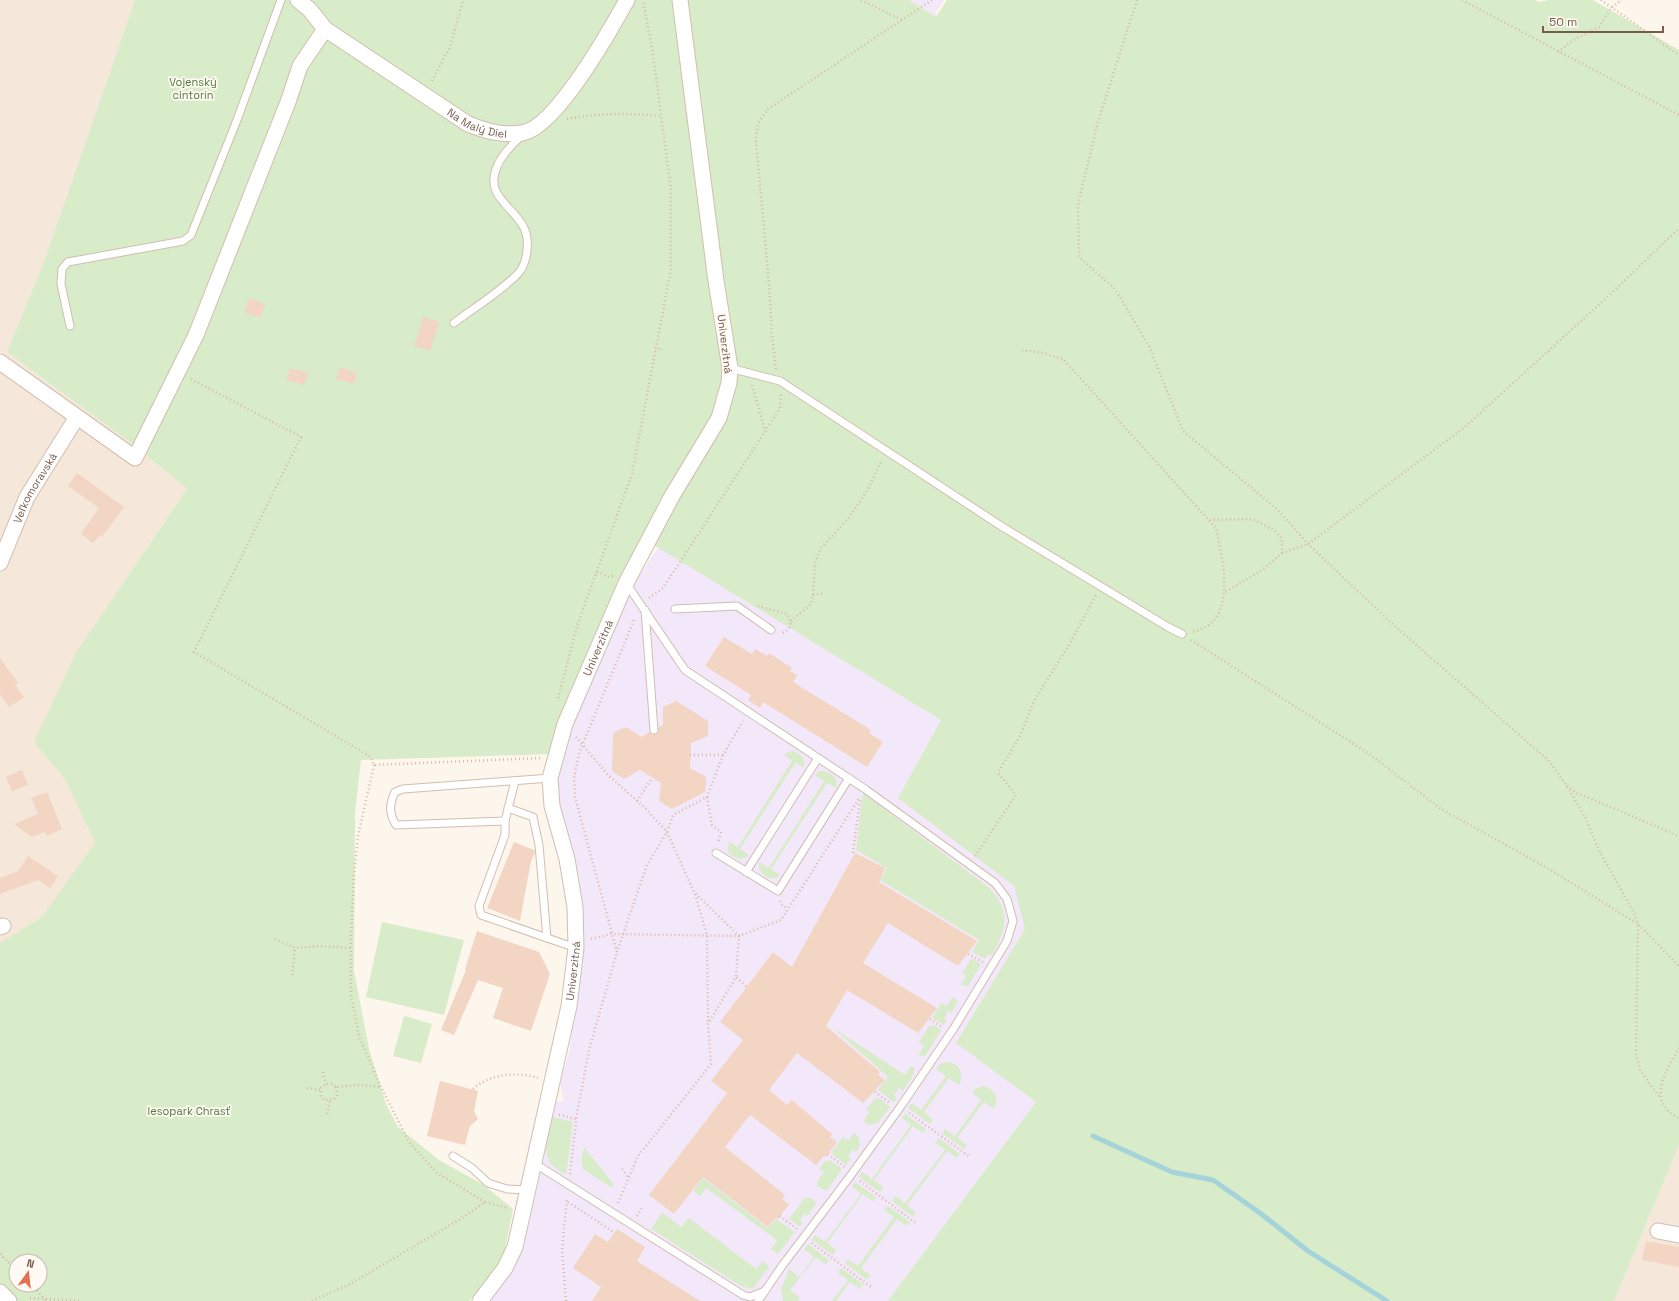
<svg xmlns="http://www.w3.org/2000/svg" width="1679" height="1301" font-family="'Space Grotesk',sans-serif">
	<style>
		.residential { fill: #f5e8da }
		.education { fill: #f3e8fa }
		.green { fill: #d8ecc9; fill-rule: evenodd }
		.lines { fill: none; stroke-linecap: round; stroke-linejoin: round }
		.stream { stroke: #a5d3da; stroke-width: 5 }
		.building { fill: #f3d5c3 }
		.service-casing { stroke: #d1beb0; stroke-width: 9 }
		.minor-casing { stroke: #d1beb0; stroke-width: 17 }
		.path { stroke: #d9b8a5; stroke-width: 2.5; stroke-dasharray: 1 3; stroke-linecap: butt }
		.service { stroke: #fff; stroke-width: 7 }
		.minor { stroke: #fff; stroke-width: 15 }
		.labels { text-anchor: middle; stroke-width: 3.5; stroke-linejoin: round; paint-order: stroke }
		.park-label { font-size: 11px; fill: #537a41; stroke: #fffaf3 }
		.street-label { font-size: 11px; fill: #7a5c4d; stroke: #fffaf3 }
	</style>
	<rect width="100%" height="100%" fill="#fdf6ec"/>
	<g class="residential">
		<path d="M0,0H135L45,259L7,352L131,443L187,489L77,651L65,779L95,843L64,904L15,939L0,943Z"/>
		<path d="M1679,1145V1301H1614Z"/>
	</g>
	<path class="education" d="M688,0H944L935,14L941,20L1158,1151L926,1301H489L504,1283L514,1266L533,1200L556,1101L564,1102L560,1083L569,1053L580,974L581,903L573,848L559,803L557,782L560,762L570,729L624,599L677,519Z"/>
	<g class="green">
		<path d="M135,0H909L936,17L947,0H1535L1539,2L1549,0H1593L1679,50V1145L1614,1301H888L1036,1102L956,1043L1025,929L1014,886L898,798L941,720L652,544L552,754L361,760L355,812L354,971L369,1049L386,1104L398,1127L439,1160L484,1185L513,1209L501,1268L469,1301H0V943L41,918L95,843L65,779L34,742L77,651L187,489L131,443L7,352L45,259ZM16,1261H40V1285H16Z"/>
		<path d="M793,751C802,754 806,759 804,768L795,763L740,849L749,855C741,862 735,858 728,852L729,842L738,847L792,761L784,755L788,752Z"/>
		<path d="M820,771C830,771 839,777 836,788L827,783L771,869L780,875C772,882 764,877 759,869V862L769,868L824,781L815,775Z"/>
		<path d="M864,794L987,886C1011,909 1008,928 992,955H987L985,959L972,952L979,940L880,880L887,868L856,850L862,797Z"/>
		<path d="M382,922L464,940L444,1015L366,997Z"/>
		<path d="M974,959L981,964L968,986L960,985L966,976L962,973L970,960Z"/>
		<path d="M952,997L958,1001L951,1013L948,1011L944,1019L947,1020L944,1025L932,1018L941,1003L947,1006Z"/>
		<path d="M404,1016L432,1024L421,1063L393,1056Z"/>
		<path d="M934,1025L941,1030L925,1056H922L919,1054L924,1045L919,1042L929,1026Z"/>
		<path d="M832,1027L905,1075L911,1066L914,1068V1074L903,1091L899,1088L894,1095L897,1098L894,1102L878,1090L888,1077Z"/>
		<path d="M947,1062C959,1063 965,1073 959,1085L949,1078L924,1112L933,1120L930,1124L908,1108L912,1103L921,1110L946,1076L936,1069L940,1064Z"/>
		<path d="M983,1086C995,1089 1000,1098 994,1109L984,1102L957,1138L967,1145L964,1149L942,1133L945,1129L955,1136L981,1100L972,1093L975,1089Z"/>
		<path d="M875,1098H879L890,1107L878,1123L867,1125L864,1120L869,1112L866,1109Z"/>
		<path d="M905,1114L926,1129L923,1133L913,1126L874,1180L883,1187L880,1192L859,1177L862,1172L872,1179L911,1125L902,1118Z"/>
		<path d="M553,1117L573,1122L566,1175C561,1172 555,1168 551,1164C541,1151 550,1131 553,1117Z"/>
		<path d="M854,1133L858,1136L860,1146L856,1152L852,1150L848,1157L851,1159L846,1165L831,1153L843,1137L848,1140Z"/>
		<path d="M939,1138L960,1154L957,1158L947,1151L907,1205L916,1213L913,1217L892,1201L895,1196L905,1203L945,1150L935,1143Z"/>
		<path d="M584,1147L614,1185L611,1187L607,1185L583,1169L581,1160Z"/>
		<path d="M830,1160L842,1169L827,1191L817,1186V1181L824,1172L819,1169L825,1161Z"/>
		<path d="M703,1178L768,1228L776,1219L795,1232L778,1254L771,1249L777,1240L706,1188L700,1196L693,1191Z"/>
		<path d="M855,1182L876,1197L873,1201L863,1194L827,1243L836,1250L833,1255L812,1240L815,1235L825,1242L861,1194L852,1186Z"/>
		<path d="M805,1198H810L816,1202L815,1206L807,1216L804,1214L800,1220L802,1223L800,1227L789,1219Z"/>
		<path d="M888,1206L910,1222L907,1226L897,1219L861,1268L870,1275L867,1280L845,1263L848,1259L858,1266L894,1217L884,1210Z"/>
		<path d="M662,1212L681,1227L689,1218L756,1269L763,1261L769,1267L753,1289L741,1286L651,1229Z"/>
		<path d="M808,1244L829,1260L826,1265L816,1257L790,1290L800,1298L798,1301H783L781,1289L789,1269L799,1277L814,1257L804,1249Z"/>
		<path d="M841,1268L863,1284L860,1289L850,1282L836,1301H832L848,1280L838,1273Z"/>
	</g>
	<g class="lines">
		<path class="stream" d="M1093,1136L1172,1172L1213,1180L1260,1213L1308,1251L1387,1301"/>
	</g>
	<g class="building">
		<path d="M249,298L265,304L260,318L244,312Z"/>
		<path d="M423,317L439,322L430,351L414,346Z"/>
		<path d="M340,367L357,373L354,384L336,379Z"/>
		<path d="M290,368L308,373L304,385L286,380Z"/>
		<path d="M77,473L124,507L102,537L99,536L93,543L81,534L99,508L68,486Z"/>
		<path d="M724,637L752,654L755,649L767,656L769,653L792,668L790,671L797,675L793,682L871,730L869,733L883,742L867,767L763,702L760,708L748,700L751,695L705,666Z"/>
		<path d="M0,658L18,683L15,685L24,697L9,707L0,694Z"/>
		<path d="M676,701L708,721V736L691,743L690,768L706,777L705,792L672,809L659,801L661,783L640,770L624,779L612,771L613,733L626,727L641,737L650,732L652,735L656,734L659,727L663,725V707Z"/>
		<path d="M22,770L28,785L12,791L6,777Z"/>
		<path d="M47,792L62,829L47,836L45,832L32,837L14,824L38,814L31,798Z"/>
		<path d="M514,842L534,850L535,853L531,861L520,921L487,908Z"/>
		<path d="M855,853L885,868L879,882L977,941L958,966L888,923L863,963L937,1008L918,1033L847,990L826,1026L880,1072L878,1075L885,1080L863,1103L797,1053L769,1090L787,1105L792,1100L832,1134L830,1137L837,1142L826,1157L824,1156L816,1165L750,1115L725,1147L785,1195L782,1199L789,1204L778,1219L776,1218L768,1227L703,1177L674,1214L649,1195L727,1093L711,1081L743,1040L720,1022L773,952L792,967Z"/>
		<path d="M28,856L58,876L50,888L38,880L0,894V878L18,871Z"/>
		<path d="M477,931L539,952L550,974L531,1031L493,1018L503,988L478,980L454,1035L441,1030L466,970L465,969Z"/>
		<path d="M440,1081L478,1091L474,1111L478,1119L470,1126L465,1145L427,1136Z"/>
		<path d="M617,1229L645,1247L637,1261L700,1301H592L601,1287L573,1268L595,1234L608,1242Z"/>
		<path d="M1646,1241L1679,1247V1267L1642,1260Z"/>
	</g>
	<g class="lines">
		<g class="service-casing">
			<g id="service">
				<path d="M454,323C471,310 510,285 521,270C528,258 530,238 523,226C512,206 486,196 496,169C501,155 512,145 522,135"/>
				<path d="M70,326L61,284L62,269L68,262L183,241L191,235L237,120L281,0"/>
				<path d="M730,368L780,381L1001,526L1168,627L1182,634"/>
				<path d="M626,583L685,670L865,789L995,883L1007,899L1013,921L1007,941L954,1028L901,1106L851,1175L782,1266L758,1301"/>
				<path d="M675,609L737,606L771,630"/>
				<path d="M645,610L654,730"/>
				<path d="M515,781L505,821V835L479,906L481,915L576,948"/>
				<path d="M508,808L533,817L539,845L547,938"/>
				<path d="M505,821L396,825C389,813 389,805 395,792L403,789L550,778"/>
				<path d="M716,853L778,891L849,778"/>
				<path d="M746,872L818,758"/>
				<path d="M453,1156L472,1168L488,1183L507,1189L527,1190"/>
				<path d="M534,1163L743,1295L750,1297L765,1291"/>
			</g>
		</g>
		<g class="minor-casing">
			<g id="minor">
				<path id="s1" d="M298,0L310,10L325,29L468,124C486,131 502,136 522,133C555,129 611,29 627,0"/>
				<path d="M0,362L135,458L196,335L288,102L300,66L325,29"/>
				<path id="s2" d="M0,563L27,497L77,417"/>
				<path d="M0,927L3,926"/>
				<path d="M1658,1231L1679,1235"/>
				<path d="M0,1292L9,1301"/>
				<path id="s3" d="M480,1301L505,1268L515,1247L569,1006L576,948L575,907L567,859L552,806L550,778L565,724L626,583L672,496L719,418L729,383L730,368L716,281L680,0"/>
			</g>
		</g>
		<g class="path">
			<path d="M861,0L902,20"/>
			<path d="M1137,0L1097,125L1078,205L1079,257L1115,289L1149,346L1183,431L1277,509L1308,544L1397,628L1548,760L1567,786L1585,817L1600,852L1635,915L1638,924L1679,966"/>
			<path d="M1462,0L1679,115"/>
			<path d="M1601,0L1679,55"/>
			<path d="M1558,52L1575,39L1599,27L1612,7L1622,0"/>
			<path d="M432,81L450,47L463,0"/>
			<path d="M567,119C598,113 630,113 661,116"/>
			<path d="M655,348L663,350"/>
			<path d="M1022,350L1043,353L1063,359L1216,528C1223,561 1239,623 1192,632"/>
			<path d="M776,369L772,335L769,283L756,141L758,123L768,109L932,0"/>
			<path d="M191,379L301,437L194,652L371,757L374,765L541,758"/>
			<path d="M752,385L765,430"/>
			<path d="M1210,520L1252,519L1275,531L1282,539V553L1265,568L1224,593"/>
			<path d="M1282,553L1308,544L1465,427L1615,290L1679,228"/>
			<path d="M597,572L609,577L613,576"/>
			<path d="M813,595L824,593"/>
			<path d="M649,598L663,588L766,430L780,408L781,395"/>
			<path d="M758,606L787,614C793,622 791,631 781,633"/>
			<path d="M634,620L579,753L574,778L575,797L617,952L647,865L667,832L673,815L707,797L723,755L743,721"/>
			<path d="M791,621L811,604L813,595L815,563L821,548L848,519L868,489L882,460"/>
			<path d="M1191,640L1368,753L1441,809L1544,866L1638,924L1636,1054L1640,1070L1660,1098"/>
			<path d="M558,698L578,623L632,474L671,269V189L652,48L643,0"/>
			<path d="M576,737L608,775L644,807L667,832L694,892L739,936L781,920L860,797"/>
			<path d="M690,755H723"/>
			<path d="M374,765L358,836L354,875L351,936V995L359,1036L381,1087L409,1142L437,1173L485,1202"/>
			<path d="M1567,786L1577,793L1679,836"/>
			<path d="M707,797L712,825L721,832L718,843"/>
			<path d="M637,801L652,778"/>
			<path d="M853,853L860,800"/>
			<path d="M975,856L1016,795L998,773L1020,736L1034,701L1069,645L1096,595"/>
			<path d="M695,894L707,935L708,1023"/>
			<path d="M780,901L781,904L788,909"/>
			<path d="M275,939L295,948L319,946L351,948"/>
			<path d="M591,939L611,934L739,936L736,977"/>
			<path d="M968,954L983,962"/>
			<path d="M292,975L295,948"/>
			<path d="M930,1019L942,1027"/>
			<path d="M1679,1048C1666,1071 1645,1102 1679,1118"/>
			<path d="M323,1072L326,1084"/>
			<path d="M336,1087L337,1096L334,1099L324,1100L321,1096V1088L326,1084H333L336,1087L359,1085L381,1087"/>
			<path d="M307,1088L320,1090"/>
			<path d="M473,1089C490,1074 516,1071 538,1078"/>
			<path d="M875,1092L890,1103"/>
			<path d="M909,1113L969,1156"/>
			<path d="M327,1114L330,1101"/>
			<path d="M559,1115L576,1119"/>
			<path d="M828,1154L845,1167"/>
			<path d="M622,1169L628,1177"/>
			<path d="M570,1174L577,1113L589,1050L617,952"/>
			<path d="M860,1181L917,1224"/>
			<path d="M568,1202L615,1233"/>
			<path d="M618,1203L638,1156L711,1064L708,1024L736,977L747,987"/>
			<path d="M637,1216L643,1206"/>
			<path d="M780,1216L797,1229"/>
			<path d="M812,1243L871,1287"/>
			<path d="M0,1254L16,1270"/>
			<path d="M31,1285L47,1301"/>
			<path d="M30,1298L82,1301"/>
			<path d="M312,1301L350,1284L462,1218L485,1202L508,1208"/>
			<path d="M566,1301L562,1250L567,1198"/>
		</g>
		<use href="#service" class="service"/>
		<use href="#minor" class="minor"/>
	</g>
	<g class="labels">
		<g class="park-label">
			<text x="193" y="86">Vojenský<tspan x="193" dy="13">cintorín</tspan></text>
			<text x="189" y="1115">lesopark Chrasť</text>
		</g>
		<g class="street-label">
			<text dy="4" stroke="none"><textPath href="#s1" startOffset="220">Na Malý Diel</textPath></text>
			<text transform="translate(725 344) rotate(83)" y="4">Univerzitná</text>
			<text dy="4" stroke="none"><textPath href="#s2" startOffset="83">Veľkomoravská</textPath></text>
			<text dy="4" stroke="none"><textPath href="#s3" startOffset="682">Univerzitná</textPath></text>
			<text dy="4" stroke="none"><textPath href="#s3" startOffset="347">Univerzitná</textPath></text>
		</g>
	</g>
	<g transform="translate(28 1273) rotate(15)"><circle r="19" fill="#fffaf3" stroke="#cabbb1"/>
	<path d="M0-3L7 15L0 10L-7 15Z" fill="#e76f51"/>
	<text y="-6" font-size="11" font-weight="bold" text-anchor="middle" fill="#7a5c4d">N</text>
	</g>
	<path d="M1543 26v6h120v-6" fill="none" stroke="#7a5c4d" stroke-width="2"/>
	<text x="1549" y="26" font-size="12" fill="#7a5c4d" stroke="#fffaf3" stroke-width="3" paint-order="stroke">50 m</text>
</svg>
